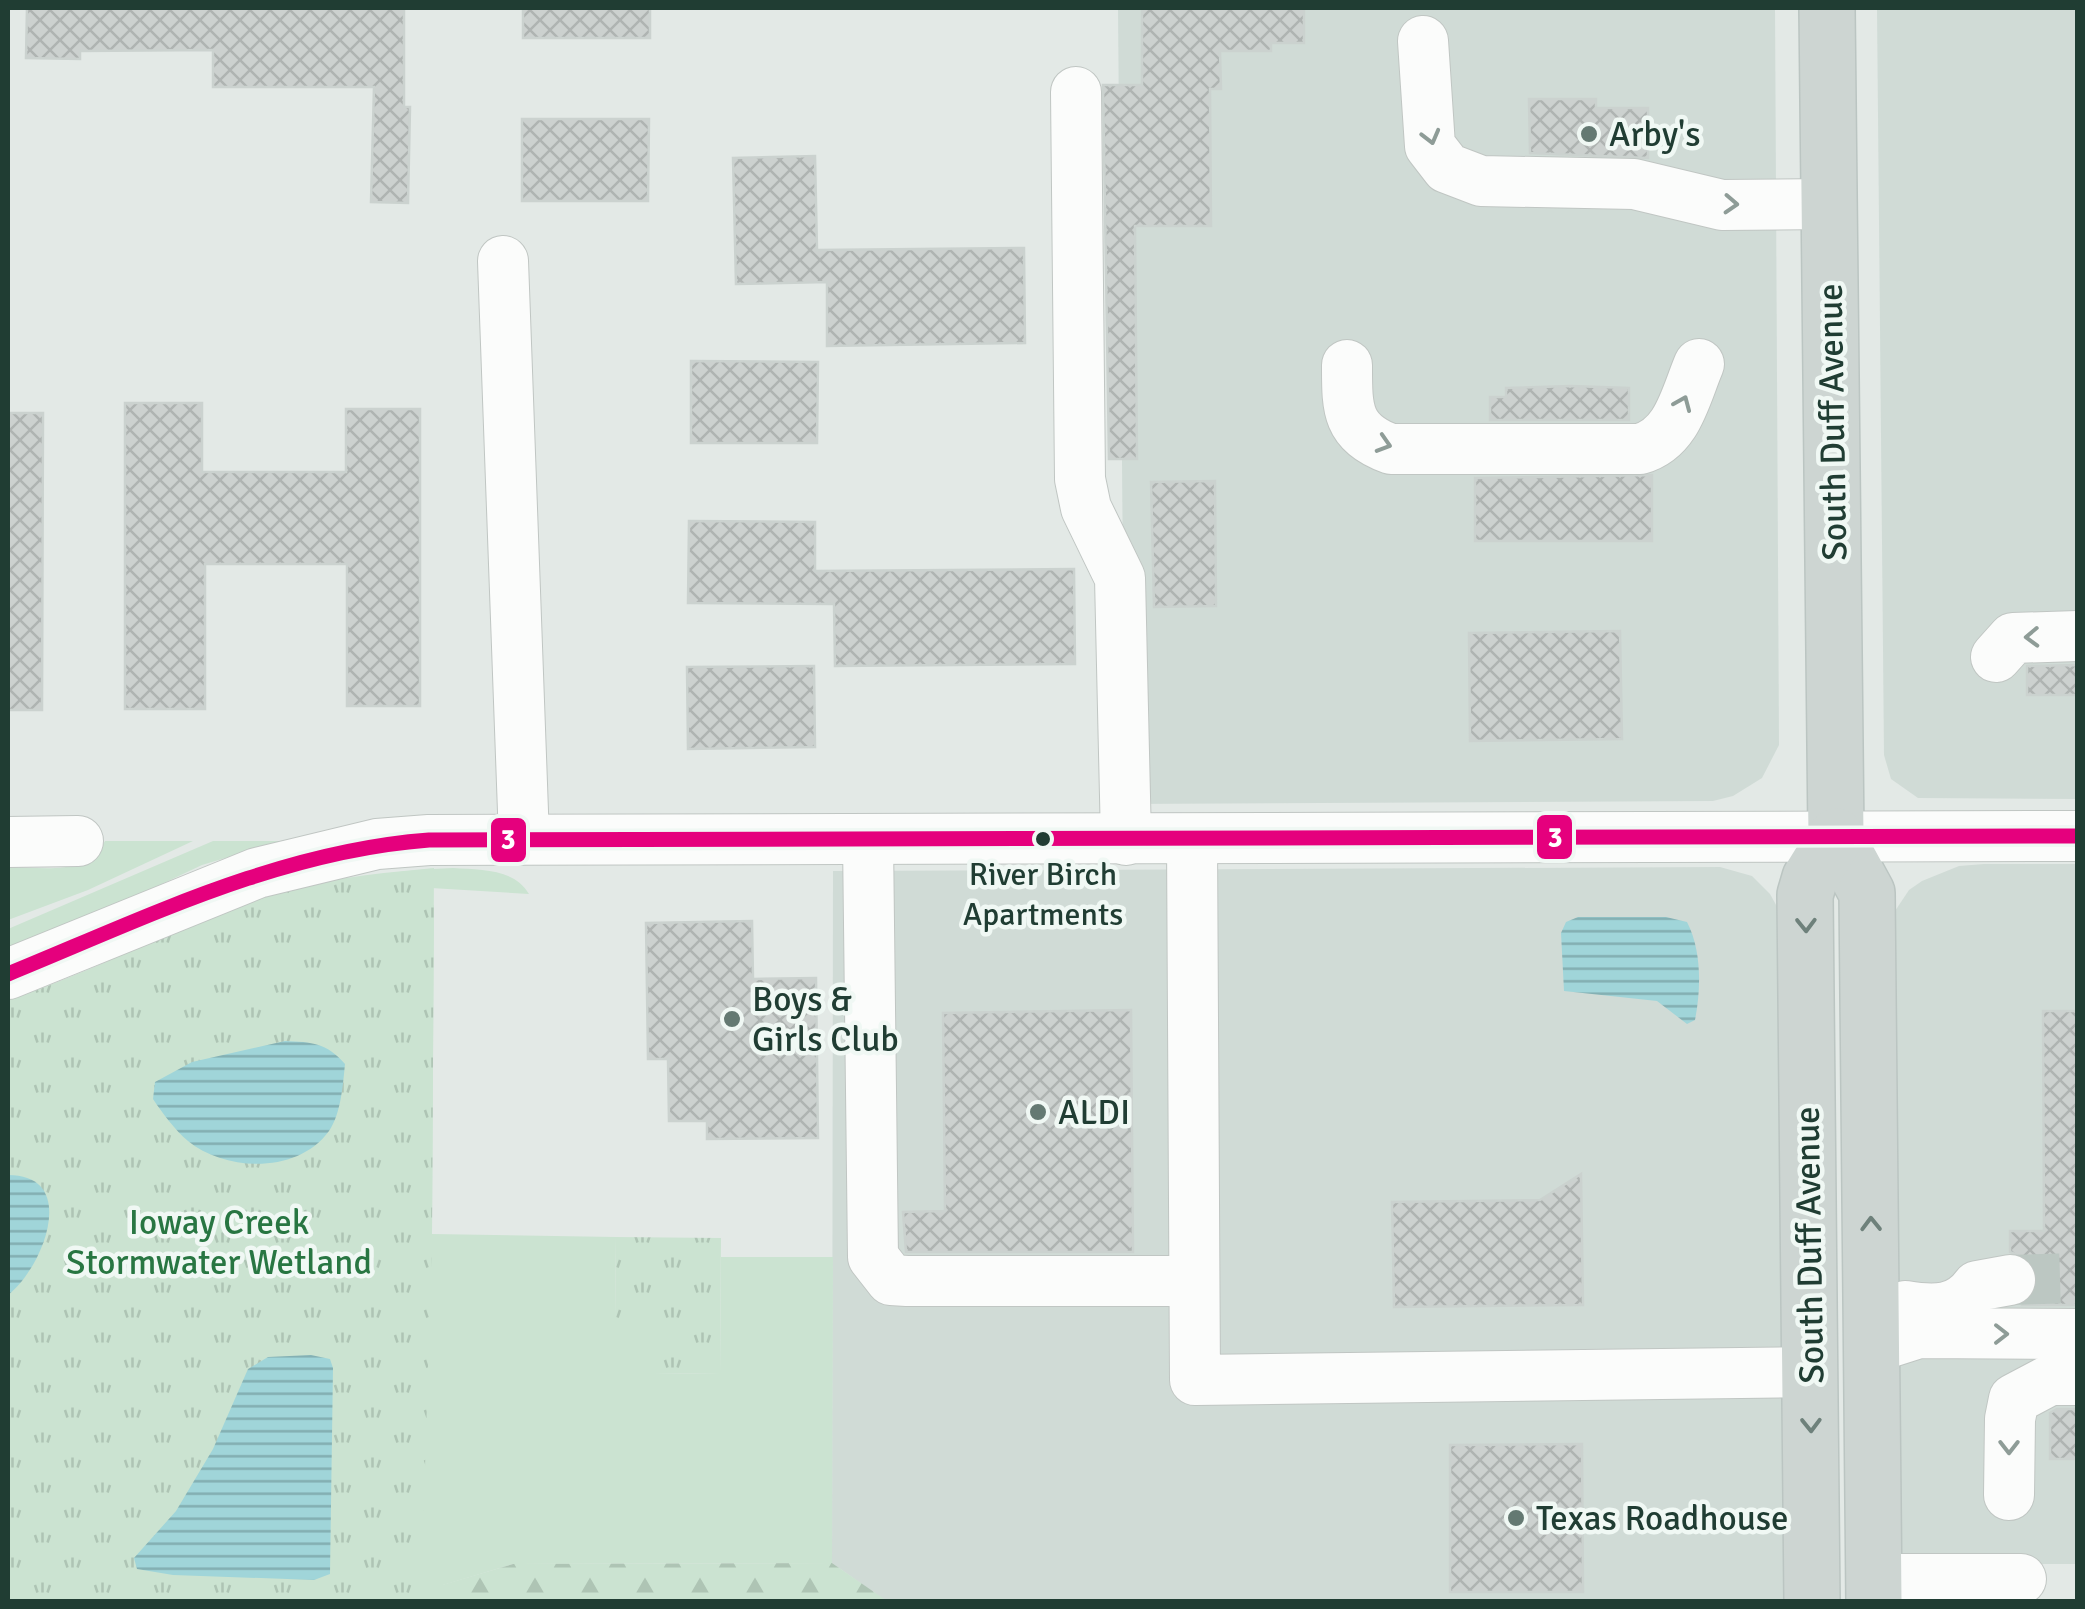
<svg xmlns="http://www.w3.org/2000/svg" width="2085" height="1609" font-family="Signika,sans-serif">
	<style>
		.built { fill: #d0dbd6 }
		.grass { fill: #cbe3d1 }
		.forest { fill: url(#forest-firs) }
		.park { fill: url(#park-tufts) }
		.water { fill: url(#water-rules) }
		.building { fill: url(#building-cross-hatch); stroke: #cbd2cf; stroke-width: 2.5 }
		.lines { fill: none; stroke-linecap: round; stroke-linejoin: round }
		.minor-tunnel { stroke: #bcc7c2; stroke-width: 50; stroke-dasharray: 50 25; stroke-linecap: butt }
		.minor-casing { stroke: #c0c6c3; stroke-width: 52 }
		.major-casing { stroke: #bbc5c2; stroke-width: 58 }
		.minor { stroke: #fbfcfb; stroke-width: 50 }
		.major { stroke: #cdd5d2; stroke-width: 55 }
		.bus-1-casing { stroke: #f0f8f4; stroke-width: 22 }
		.bus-1 { stroke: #e5007d; stroke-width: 15 }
		.oneway { stroke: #8e9c97 }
		.oneway2 { stroke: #6e817b }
		.poi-dot { fill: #647972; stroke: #f0f8f4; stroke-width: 4 }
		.bus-dot { fill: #203d33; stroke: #f0f8f4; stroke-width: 4 }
		.labels { text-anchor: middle; stroke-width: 9; stroke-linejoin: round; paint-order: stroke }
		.bus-label { font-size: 32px; fill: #203d33; stroke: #f0f8f4 }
		.poi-label { font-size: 35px; fill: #203d33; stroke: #f0f8f4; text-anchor: start }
		.street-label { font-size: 35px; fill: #203d33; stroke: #f0f8f4 }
		.park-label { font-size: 35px; fill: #287642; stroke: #f0f8f4 }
		.line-badge { stroke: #f0f8f4; stroke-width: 4 }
		.badge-label { font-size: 28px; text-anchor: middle; font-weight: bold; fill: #fff }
	</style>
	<defs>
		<pattern id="forest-firs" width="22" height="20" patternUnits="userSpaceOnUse" patternTransform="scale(2.5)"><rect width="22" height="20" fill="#cbe3d1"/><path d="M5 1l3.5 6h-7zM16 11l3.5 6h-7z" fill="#aec4b4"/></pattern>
		<pattern id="park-tufts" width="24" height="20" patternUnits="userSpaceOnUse" patternTransform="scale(2.5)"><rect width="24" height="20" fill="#cbe3d1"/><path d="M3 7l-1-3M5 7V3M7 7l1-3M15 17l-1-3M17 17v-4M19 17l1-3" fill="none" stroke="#aec4b4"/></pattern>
		<pattern id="water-rules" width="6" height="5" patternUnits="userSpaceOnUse" patternTransform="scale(2.5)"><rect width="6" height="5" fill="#a0d5d9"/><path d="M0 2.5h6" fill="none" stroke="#82aeb1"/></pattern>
		<pattern id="building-cross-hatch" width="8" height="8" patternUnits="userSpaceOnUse" patternTransform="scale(2.5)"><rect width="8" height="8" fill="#ccd1cf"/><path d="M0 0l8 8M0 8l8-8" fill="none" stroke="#afb4b2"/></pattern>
	</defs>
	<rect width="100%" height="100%" fill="#e3e9e6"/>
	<g class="built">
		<path d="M1118,8H1775L1779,745L1762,778L1733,796L1713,801L1125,804Z"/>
		<path d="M1877,8H2077V799L1918,798L1891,779L1884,755Z"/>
		<path d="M1984,864H2077V1564H1938L1905,1557L1894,1543L1889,920L1909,890L1922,881L1959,866Z"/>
		<path d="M1720,867L1752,876L1770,894L1785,921L1791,1601L887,1602L832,1563L833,871Z"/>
	</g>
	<g class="grass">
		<path d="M105,841H193L88,890L8,920V867C41,867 88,877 105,841Z"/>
		<path d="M213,841H282L202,865L90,918L8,948V929Z"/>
		<path d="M453,868C480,870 514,868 529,894L431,888L203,941L8,1000C64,982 116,957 171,934C259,896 357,871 453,868Z"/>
		<path d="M434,905L432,1234L616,1237L615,1317L654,1318V1374L720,1373L721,1257H833L832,1563L513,1564L443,1585L431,1602L8,1601V1038Z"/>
	</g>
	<path class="forest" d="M832,1563L887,1601H431L442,1585L513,1564Z"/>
	<g class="park">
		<path d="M434,868L432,1235L421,1601H8V1000C99,971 182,923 274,894C325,878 381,873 434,868Z"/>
		<path d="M616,1237L721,1238L720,1373L654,1374V1319L615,1318Z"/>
	</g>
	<g class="water">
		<path d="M1578,917H1666L1687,922C1702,951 1701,989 1695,1020L1687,1024L1657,1001L1564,991L1561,933L1566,922Z"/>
		<path d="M285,1041C312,1042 327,1043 345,1064C343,1084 341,1114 329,1131C298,1174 226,1172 188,1141C175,1130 163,1114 153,1099L155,1082L192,1062Z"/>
		<path d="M8,1175C80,1175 43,1268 8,1295Z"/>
		<path d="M311,1355L330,1359L333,1368L330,1574L314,1580L173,1575L137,1569L134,1558L176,1511L213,1449L248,1369L268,1357Z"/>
	</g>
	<g class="building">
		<path d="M27,8H404V107H410L408,203L371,202L374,87H213V50L80,51V59L26,58Z"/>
		<rect x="523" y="8" width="127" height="30"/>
		<path d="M1142,8H1304V43H1271V51H1220L1221,89H1210L1211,226H1135L1137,459H1109L1103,85H1142Z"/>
		<path d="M1529,99H1596V108H1648V158L1530,153Z"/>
		<path d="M522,119H649L648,201H522Z"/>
		<path d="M815,156L817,250L1024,248L1025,343L827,346V282L736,284L733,158Z"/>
		<path d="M691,361L818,362L817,443H691Z"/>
		<path d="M1571,386L1629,388V420H1490V397H1506V388Z"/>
		<path d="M125,403H202V472H346V409H420V706H347V564H205V709H125Z"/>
		<path d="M8,413H43L42,710H8Z"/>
		<path d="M1652,475V541H1475V478Z"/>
		<path d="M1215,481L1216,606L1154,607L1151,482Z"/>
		<path d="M689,521L815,522V571L1074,569L1075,664L835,666L834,604L688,603Z"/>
		<path d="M1620,631L1622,739L1470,741L1469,633Z"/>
		<path d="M2078,665V695H2027V666Z"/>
		<path d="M814,666L815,747L688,749L687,667Z"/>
		<path d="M752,921L753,979L816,978L818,1138L707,1139V1121H669L668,1059H648L646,923Z"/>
		<path d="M1131,1010L1133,1252H906L903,1212L945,1211L943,1013Z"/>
		<path d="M2043,1011H2078V1305H2023L2037,1291L2038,1274L2031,1261L2010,1252V1231H2044Z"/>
		<path d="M1581,1174L1583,1305L1394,1307L1392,1202L1540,1200Z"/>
		<path d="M2057,1409H2078V1459H2050V1413Z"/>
		<path d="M1582,1444L1583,1592H1450V1445Z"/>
	</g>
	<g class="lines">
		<path class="minor-tunnel" d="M2010,1280L2078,1278"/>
		<g class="minor-casing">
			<g id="minor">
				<path d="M1423,41L1430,146L1447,168L1481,181L1634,184L1722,205L1829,204"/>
				<path d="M1076,92L1080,479L1086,508L1120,578L1126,840"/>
				<path d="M503,261L524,839"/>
				<path d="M1347,365C1347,408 1346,433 1391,449H1640C1678,438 1685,397 1699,364"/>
				<path d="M1996,657L2013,638L2078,636"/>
				<path d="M1192,839L1195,1380L1810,1372"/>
				<path d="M868,840L873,1257L891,1280L907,1281H1194"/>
				<path d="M8,842L78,841"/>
				<path d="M8,974L257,873L377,844L429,840L2078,836"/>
				<path d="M1905,1306C1935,1311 1959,1311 1977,1286L2010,1280"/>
				<path d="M1872,1348L1919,1333L2078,1334"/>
				<path d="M2009,1495L2010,1419L2014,1399L2050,1380H2078"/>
				<path d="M1873,1579H2021"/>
			</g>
		</g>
		<g class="major-casing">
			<g id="major">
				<path d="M1827,8L1836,836L1867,893L1874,1602"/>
				<path d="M1812,1602L1805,895L1810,878L1836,836"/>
			</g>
		</g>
		<use href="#minor" class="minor"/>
		<use href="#major" class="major"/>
		<g class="bus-1-casing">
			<path id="bus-1" d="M8,974C145,918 280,851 429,840L2078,836"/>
		</g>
		<use href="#bus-1" class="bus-1"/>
	</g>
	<defs><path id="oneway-chevron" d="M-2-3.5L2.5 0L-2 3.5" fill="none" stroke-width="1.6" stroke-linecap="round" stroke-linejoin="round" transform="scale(2.5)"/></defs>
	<g class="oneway">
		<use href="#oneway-chevron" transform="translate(1431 137) rotate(75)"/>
		<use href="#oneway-chevron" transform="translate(1731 204) rotate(3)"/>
		<use href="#oneway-chevron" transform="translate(1683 403) rotate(-67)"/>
		<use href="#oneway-chevron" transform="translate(1384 444) rotate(17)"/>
		<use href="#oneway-chevron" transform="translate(2032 637) rotate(178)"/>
		<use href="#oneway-chevron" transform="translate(2001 1334)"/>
		<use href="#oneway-chevron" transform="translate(2009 1447) rotate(90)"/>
	</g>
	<g class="oneway2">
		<use href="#oneway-chevron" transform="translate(1806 925) rotate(89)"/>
		<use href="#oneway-chevron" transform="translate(1871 1224) rotate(-91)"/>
		<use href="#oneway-chevron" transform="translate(1811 1425) rotate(89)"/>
	</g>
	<g class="poi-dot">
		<circle cx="1589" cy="134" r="10"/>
		<circle cx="732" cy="1019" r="10"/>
		<circle cx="1038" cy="1112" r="10"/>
		<circle cx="1516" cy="1518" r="10"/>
	</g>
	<circle class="bus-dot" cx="1043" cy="839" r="9"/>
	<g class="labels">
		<g class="bus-label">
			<text x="1043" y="885">River Birch<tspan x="1043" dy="40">Apartments</tspan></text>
		</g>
		<g class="poi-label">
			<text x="1609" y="146">Arby's</text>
			<text x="752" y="1011">Boys &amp;<tspan x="752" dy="40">Girls Club</tspan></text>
			<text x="1058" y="1124">ALDI</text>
			<text x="1536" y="1530">Texas Roadhouse</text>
		</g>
		<g class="street-label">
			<text transform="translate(1832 422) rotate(-91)" y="12">South Duff Avenue</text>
			<text transform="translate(1809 1245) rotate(-91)" y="12">South Duff Avenue</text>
		</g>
		<g class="park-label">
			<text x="219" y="1234">Ioway Creek<tspan x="219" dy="40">Stormwater Wetland</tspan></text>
		</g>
	</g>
	<g class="line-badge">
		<rect x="1535" y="813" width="39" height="48" rx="10" fill="#e5007d"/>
		<rect x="489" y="816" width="39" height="48" rx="10" fill="#e5007d"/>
	</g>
	<g class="badge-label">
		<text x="1555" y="847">3</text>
		<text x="508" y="849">3</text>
	</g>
	<rect width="2085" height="1609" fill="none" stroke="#203d33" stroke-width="20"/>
</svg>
